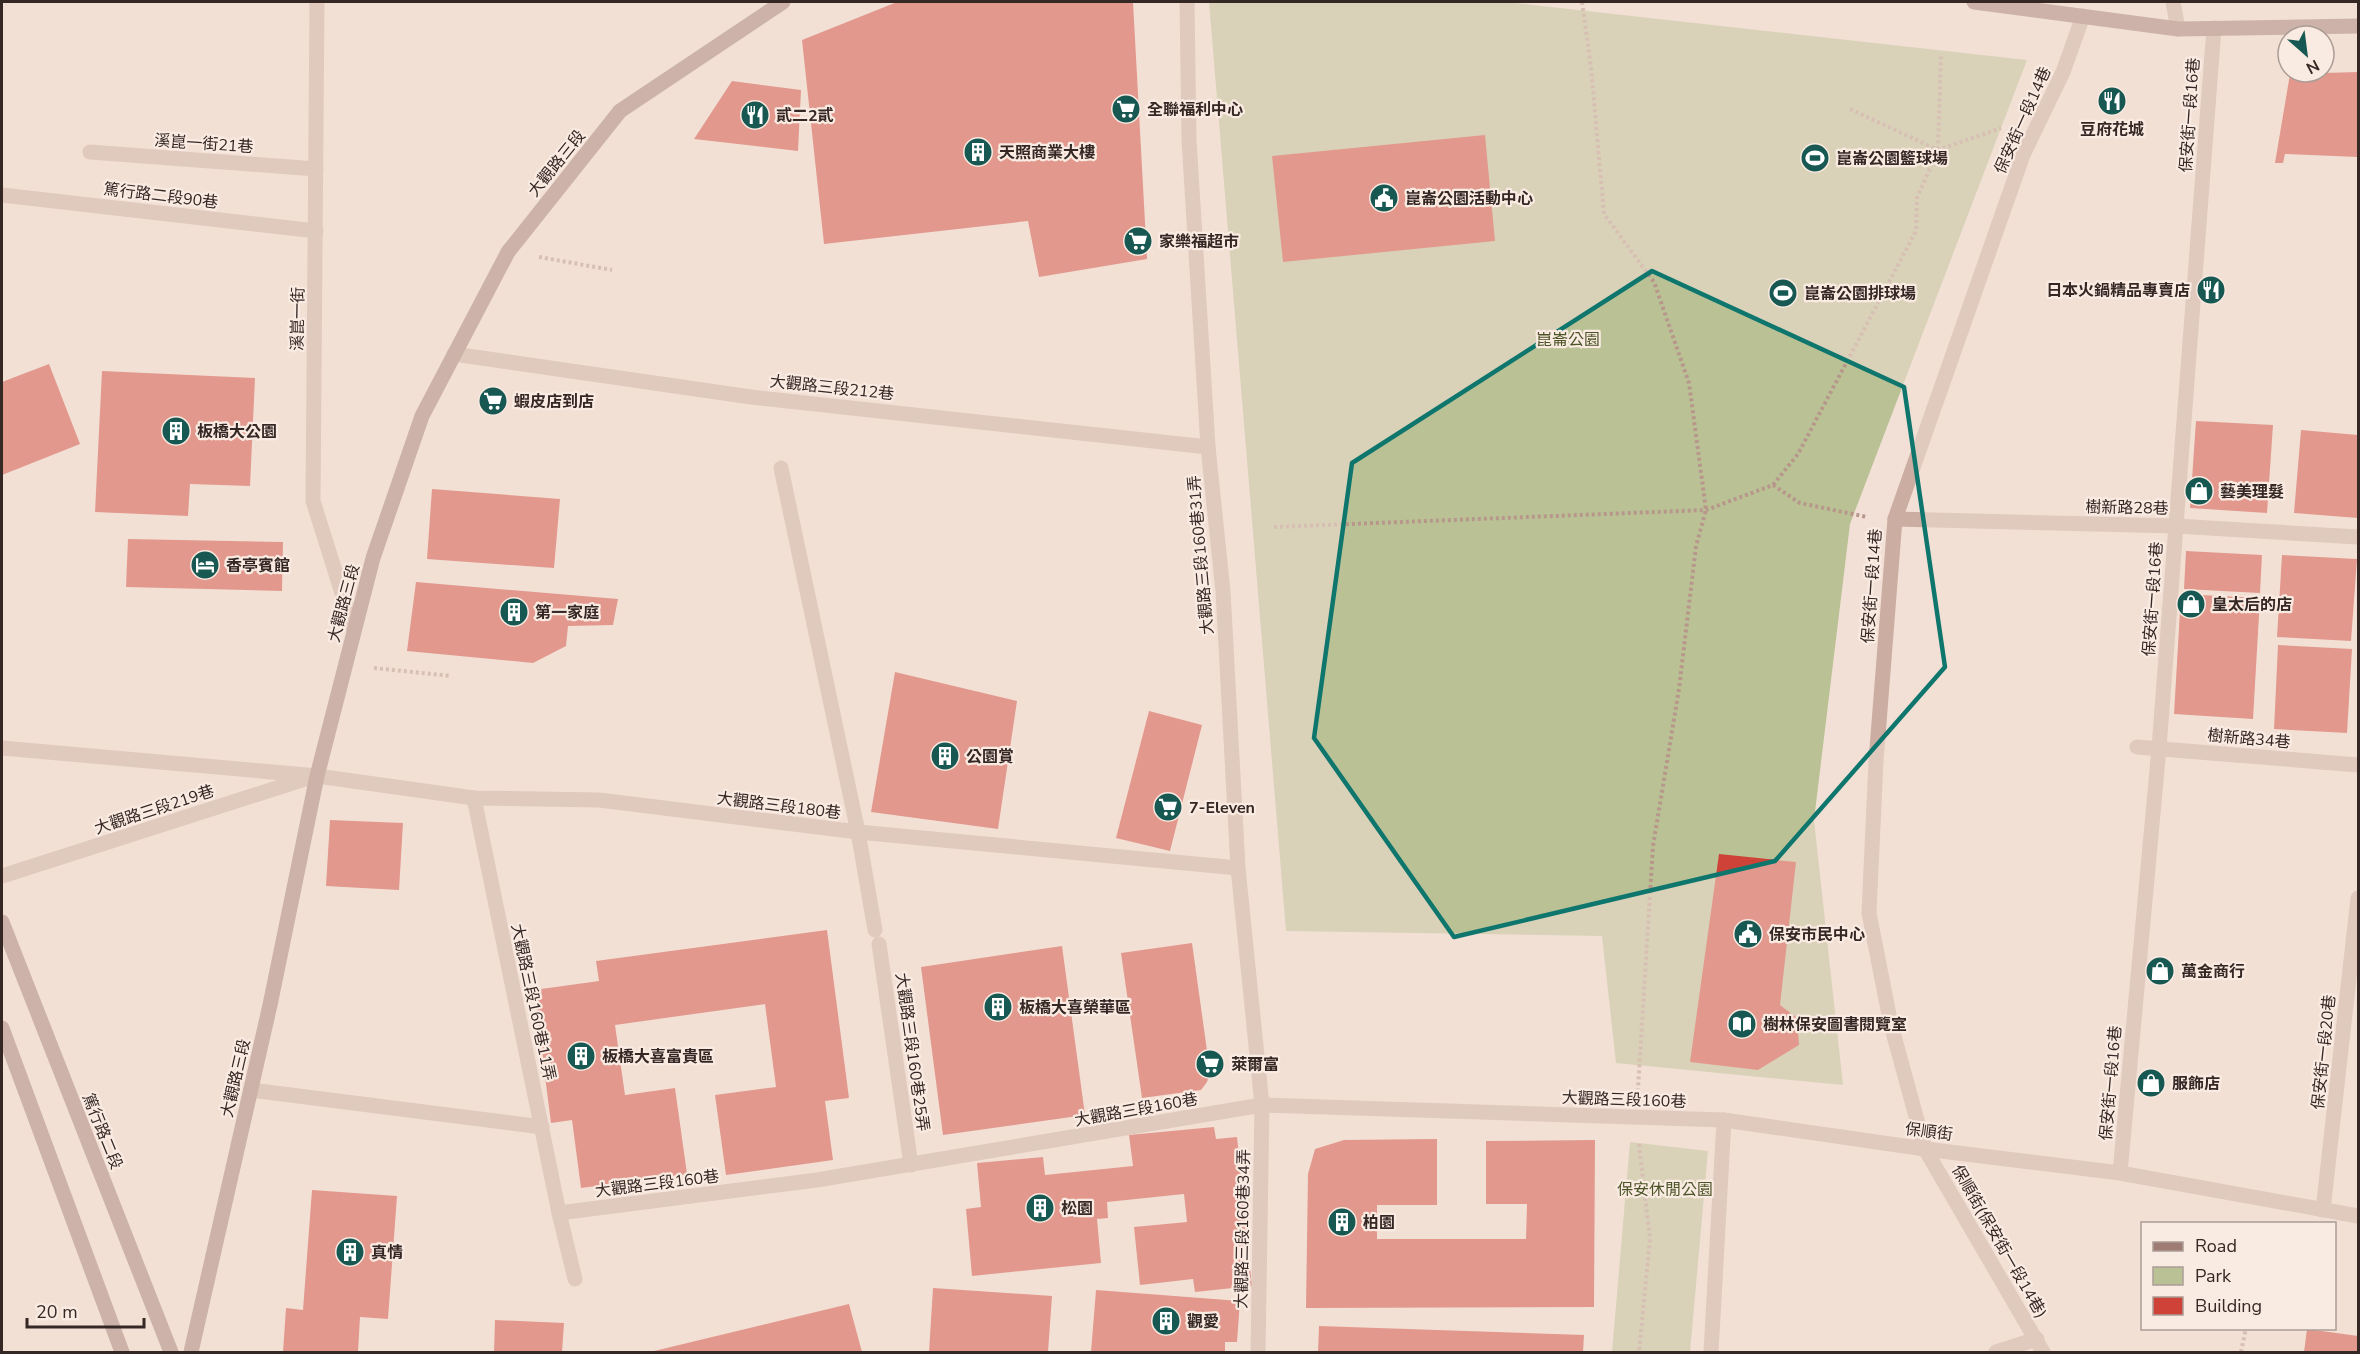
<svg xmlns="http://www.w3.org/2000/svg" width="2360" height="1354" font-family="'Nunito Sans','Noto Sans TC',sans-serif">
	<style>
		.green { fill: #bac295 }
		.building { fill: #cf4237 }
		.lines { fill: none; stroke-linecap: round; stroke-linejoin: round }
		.path { stroke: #b7978b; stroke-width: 4; stroke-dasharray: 3 3; stroke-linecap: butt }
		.lane { stroke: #cbada1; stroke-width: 15 }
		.street { stroke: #cbada1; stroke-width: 15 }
		.secondary { stroke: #9e7b73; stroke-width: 15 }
		.marked { fill: none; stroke: #0f766e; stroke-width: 4.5; stroke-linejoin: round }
		.labels { text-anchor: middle; stroke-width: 4.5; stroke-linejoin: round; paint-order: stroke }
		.poi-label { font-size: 16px; font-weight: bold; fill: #342724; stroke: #faebe2; text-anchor: start }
		.street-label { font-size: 16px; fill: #342724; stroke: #faebe2 }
		.park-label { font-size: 16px; fill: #4b5427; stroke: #faebe2 }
	</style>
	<rect width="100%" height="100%" fill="#f2e0d6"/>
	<g class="green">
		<path d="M1209,2H1505L2027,60L1850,524L1814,820L1843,1085L1616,1063L1602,936L1286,931Z"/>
		<path d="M1630,1142L1708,1151L1690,1352H1612Z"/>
	</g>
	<g class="building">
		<path d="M897,2H1133L1147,259L1039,277L1028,221L824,244L802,40Z"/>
		<path d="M2358,72V157L2285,154L2283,163H2275L2290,74Z"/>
		<path d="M732,81L801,90L798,151L694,139Z"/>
		<path d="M1485,135L1495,241L1283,262L1272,156Z"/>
		<path d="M49,364L80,444L2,475V382Z"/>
		<path d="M102,371L255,378L250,486L190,484L188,516L95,512Z"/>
		<path d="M2196,421L2273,425L2267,513L2190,508Z"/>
		<path d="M2301,430L2358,435V518L2294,513Z"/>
		<path d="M432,489L560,499L554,568L427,559Z"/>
		<path d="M128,539L283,542L282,591L126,587Z"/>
		<path d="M2186,551L2262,555L2260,593L2184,589Z"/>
		<path d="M2282,555L2357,559L2351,641L2277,637Z"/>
		<path d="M416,582L618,599L613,625L568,626L566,646L533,663L407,651Z"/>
		<path d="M2181,594L2260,598L2253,719L2174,714Z"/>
		<path d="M2278,645L2352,649L2347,733L2274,729Z"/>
		<path d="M895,672L1017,701L998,829L871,812Z"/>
		<path d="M1149,711L1202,725L1170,851L1116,838Z"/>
		<path d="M330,820L403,823L399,890L326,886Z"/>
		<path d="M1719,854L1796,862L1780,1005L1797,1018L1799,1045L1758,1070L1690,1062Z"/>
		<path d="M827,930L849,1098L825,1101L833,1160L726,1175L715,1095L776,1087L765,1004L615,1025L625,1095L675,1088L687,1174L581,1188L572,1120L551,1123L534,990L599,981L596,961Z"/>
		<path d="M1192,943L1210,1072L1207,1082L1201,1090L1142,1098L1121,953Z"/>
		<path d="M1062,946L1085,1115L943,1135L921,967Z"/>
		<path d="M1214,1127L1216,1139L1237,1137L1252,1286L1195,1292L1193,1279L1140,1285L1134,1227L1187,1222L1184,1194L1107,1202L1108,1218L1097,1219L1101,1263L972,1276L966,1209L981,1207L977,1163L1043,1157L1045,1175L1133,1166L1129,1135Z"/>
		<path d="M1437,1139V1205H1377V1239H1526L1527,1204H1486V1141L1595,1140L1594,1307L1306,1308L1308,1174L1315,1149L1344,1140Z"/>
		<path d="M312,1190L397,1196L388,1319L360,1317L358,1352H283L286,1308L303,1310Z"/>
		<path d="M933,1288L1052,1296L1048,1352H929Z"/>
		<path d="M1096,1290L1240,1301L1237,1342H1225V1352H1091Z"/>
		<path d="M849,1304L862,1352H650Z"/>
		<path d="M495,1320L564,1323L562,1352H494Z"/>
		<path d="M1319,1326L1584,1335L1583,1352H1318Z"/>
		<path d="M2307,1329L2358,1336V1352H2304Z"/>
	</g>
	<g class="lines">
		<g class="path">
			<path d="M1582,2L1591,67L1604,214L1654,282L1689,383L1706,510L1696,546L1679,689L1653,846L1638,1089"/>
			<path d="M1850,109L1938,150L2001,128"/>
			<path d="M539,257L612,270"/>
			<path d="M1773,485L1800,503L1867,517"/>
			<path d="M1274,527L1706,510L1773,485L1798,454L1916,231L1917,198L1938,150L1941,53"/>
			<path d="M374,668L451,676"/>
			<path d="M1639,1144L1650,1239L1639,1352"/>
			<path d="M2241,1352L2246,1328"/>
		</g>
		<g class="lane">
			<path d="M90,152L316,169"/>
			<path d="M2,195L316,231"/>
			<path d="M454,354L751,397L1208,447"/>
			<path d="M781,468L858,832L875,930"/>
			<path d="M1895,519L2176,526L2358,537"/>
			<path d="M2137,747L2358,765"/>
			<path d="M2,748L317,776L474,798L599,800L858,832L1238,868"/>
			<path d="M474,798L559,1213L575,1279"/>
			<path d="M2,876L308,778"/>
			<path d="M879,944L911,1165"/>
			<path d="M251,1090L542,1127"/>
			<path d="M2120,1173L2159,748L2214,28"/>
			<path d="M2323,1210L2358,898"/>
			<path d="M559,1213L817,1180L1262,1105"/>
			<path d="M1996,1352L2037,1339"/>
		</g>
		<g class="street">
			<path d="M317,2L313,501L354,631"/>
			<path d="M1187,2L1189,140L1208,447L1223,591L1238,868L1262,1105L1258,1352"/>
			<path d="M2173,2L2178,29"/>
			<path d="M1262,1105L1724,1120L1925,1149L2120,1173L2358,1216"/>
			<path d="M1711,1352L1724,1120"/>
			<path d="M2043,1352L1925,1149L1891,1025L1869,913L1876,761L1895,519L2023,155L2063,72L2083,16"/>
		</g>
		<g class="secondary">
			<path d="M1974,2L2178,29L2358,26"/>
			<path d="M2,922L171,1352"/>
			<path d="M2,1028L122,1352"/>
			<path d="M191,1352L270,1005L317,776L373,558L422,416L508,252L620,111L783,2"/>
		</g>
	</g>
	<path d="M0 0H2360V1354H0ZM1652,271L1904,387L1945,667L1775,861L1454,937L1314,738L1352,463Z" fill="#f2e0d6" fill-opacity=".55" fill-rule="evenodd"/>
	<path class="marked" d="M1652,271L1904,387L1945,667L1775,861L1454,937L1314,738L1352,463Z"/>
	<defs>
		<g id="restaurant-disc" transform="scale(1.5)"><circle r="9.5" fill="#185852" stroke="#faebe2"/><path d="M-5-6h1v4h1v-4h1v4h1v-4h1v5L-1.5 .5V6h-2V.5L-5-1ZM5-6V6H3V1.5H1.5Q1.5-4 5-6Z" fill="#fff"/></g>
		<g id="supermarket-disc" transform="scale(1.5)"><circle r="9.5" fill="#185852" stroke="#faebe2"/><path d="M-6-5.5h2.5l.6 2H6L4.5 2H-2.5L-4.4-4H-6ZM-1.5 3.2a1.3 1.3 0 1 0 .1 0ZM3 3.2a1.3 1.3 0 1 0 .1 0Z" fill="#fff"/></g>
		<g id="building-disc" transform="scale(1.5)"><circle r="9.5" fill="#185852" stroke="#faebe2"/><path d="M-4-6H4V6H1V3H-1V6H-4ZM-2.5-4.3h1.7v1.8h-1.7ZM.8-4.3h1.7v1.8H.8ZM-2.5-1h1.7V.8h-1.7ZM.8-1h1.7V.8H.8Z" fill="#fff"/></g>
		<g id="stadium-disc" transform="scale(1.5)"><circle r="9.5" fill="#185852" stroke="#faebe2"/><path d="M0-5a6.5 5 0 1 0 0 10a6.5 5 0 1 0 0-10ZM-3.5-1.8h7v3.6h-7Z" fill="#fff"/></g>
		<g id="civic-disc" transform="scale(1.5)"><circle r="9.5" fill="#185852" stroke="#faebe2"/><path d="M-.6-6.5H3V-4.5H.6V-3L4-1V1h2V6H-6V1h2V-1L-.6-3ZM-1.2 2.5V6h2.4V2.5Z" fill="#fff"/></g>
		<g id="shop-disc" transform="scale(1.5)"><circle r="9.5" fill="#185852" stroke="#faebe2"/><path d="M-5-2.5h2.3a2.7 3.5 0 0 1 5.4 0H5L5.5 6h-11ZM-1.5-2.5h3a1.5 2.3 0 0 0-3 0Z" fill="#fff"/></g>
		<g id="hotel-disc" transform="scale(1.5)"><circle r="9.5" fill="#185852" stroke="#faebe2"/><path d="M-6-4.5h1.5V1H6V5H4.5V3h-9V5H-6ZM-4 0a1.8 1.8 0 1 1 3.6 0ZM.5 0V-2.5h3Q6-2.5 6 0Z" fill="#fff"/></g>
		<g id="library-disc" transform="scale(1.5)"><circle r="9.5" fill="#185852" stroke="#faebe2"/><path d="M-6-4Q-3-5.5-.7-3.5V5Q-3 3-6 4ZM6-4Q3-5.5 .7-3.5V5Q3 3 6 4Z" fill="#fff"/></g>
	</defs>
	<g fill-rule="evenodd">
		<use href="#restaurant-disc" x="2112" y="101"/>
		<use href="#supermarket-disc" x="1126" y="109"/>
		<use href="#restaurant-disc" x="755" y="115"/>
		<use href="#building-disc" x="978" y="152"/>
		<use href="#stadium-disc" x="1815" y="158"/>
		<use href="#civic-disc" x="1384" y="198"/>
		<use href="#supermarket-disc" x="1138" y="241"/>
		<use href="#restaurant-disc" x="2211" y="290"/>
		<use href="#stadium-disc" x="1783" y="293"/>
		<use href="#supermarket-disc" x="493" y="401"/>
		<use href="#building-disc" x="176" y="431"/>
		<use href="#shop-disc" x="2199" y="491"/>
		<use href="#hotel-disc" x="205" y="565"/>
		<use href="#shop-disc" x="2191" y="604"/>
		<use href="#building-disc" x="514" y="612"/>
		<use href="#building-disc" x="945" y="756"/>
		<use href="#supermarket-disc" x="1168" y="807"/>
		<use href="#civic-disc" x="1748" y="934"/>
		<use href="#shop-disc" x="2160" y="971"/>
		<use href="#building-disc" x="998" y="1007"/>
		<use href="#library-disc" x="1742" y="1024"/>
		<use href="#building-disc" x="581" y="1056"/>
		<use href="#supermarket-disc" x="1210" y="1064"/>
		<use href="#shop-disc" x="2151" y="1083"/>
		<use href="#building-disc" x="1040" y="1208"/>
		<use href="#building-disc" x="1342" y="1222"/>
		<use href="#building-disc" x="350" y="1252"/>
		<use href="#building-disc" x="1166" y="1321"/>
	</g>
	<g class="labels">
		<g class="poi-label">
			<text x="1147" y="115">全聯福利中心</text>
			<text x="776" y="121">貳二2貳</text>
			<text x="2112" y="135" text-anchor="middle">豆府花城</text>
			<text x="999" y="158">天照商業大樓</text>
			<text x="1836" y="164">崑崙公園籃球場</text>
			<text x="1405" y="204">崑崙公園活動中心</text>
			<text x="1159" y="247">家樂福超市</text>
			<text x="2190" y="296" text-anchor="end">日本火鍋精品專賣店</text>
			<text x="1804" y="299">崑崙公園排球場</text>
			<text x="514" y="407">蝦皮店到店</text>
			<text x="197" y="437">板橋大公園</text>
			<text x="2220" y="497">藝美理髮</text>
			<text x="226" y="571">香亭賓館</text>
			<text x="2212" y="610">皇太后的店</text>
			<text x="535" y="618">第一家庭</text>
			<text x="966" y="762">公園賞</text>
			<text x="1189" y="813">7-Eleven</text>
			<text x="1769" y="940">保安市民中心</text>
			<text x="2181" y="977">萬金商行</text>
			<text x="1019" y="1013">板橋大喜榮華區</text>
			<text x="1763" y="1030">樹林保安圖書閱覽室</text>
			<text x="602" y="1062">板橋大喜富貴區</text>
			<text x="1231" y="1070">萊爾富</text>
			<text x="2172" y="1089">服飾店</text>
			<text x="1061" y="1214">松園</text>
			<text x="1363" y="1228">柏園</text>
			<text x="371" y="1258">真情</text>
			<text x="1187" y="1327">觀愛</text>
		</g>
		<g class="street-label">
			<text transform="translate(2189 115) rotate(-86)" y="6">保安街一段16巷</text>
			<text transform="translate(2022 120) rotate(-66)" y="6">保安街一段14巷</text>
			<text transform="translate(204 143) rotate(4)" y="6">溪崑一街21巷</text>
			<text transform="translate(556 163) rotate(-51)" y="6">大觀路三段</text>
			<text transform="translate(161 195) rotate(7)" y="6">篤行路二段90巷</text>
			<text transform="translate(297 319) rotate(-89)" y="6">溪崑一街</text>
			<text transform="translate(832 387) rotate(6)" y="6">大觀路三段212巷</text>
			<text transform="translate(2127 507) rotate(1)" y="6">樹新路28巷</text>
			<text transform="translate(1200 555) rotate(-95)" y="6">大觀路三段160巷31弄</text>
			<text transform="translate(1871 586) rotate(-86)" y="6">保安街一段14巷</text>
			<text transform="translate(2152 599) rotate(-86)" y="6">保安街一段16巷</text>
			<text transform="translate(343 603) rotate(-75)" y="6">大觀路三段</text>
			<text transform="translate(2249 738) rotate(5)" y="6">樹新路34巷</text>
			<text transform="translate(779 805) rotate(7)" y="6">大觀路三段180巷</text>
			<text transform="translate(154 809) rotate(-18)" y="6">大觀路三段219巷</text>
			<text transform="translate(534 1002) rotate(78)" y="6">大觀路三段160巷11弄</text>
			<text transform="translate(913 1052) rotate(82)" y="6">大觀路三段160巷25弄</text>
			<text transform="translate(2323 1052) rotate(-84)" y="6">保安街一段20巷</text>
			<text transform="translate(235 1078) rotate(-77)" y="6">大觀路三段</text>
			<text transform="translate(2110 1083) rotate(-85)" y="6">保安街一段16巷</text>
			<text transform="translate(1624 1099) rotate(2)" y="6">大觀路三段160巷</text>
			<text transform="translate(1136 1109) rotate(-10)" y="6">大觀路三段160巷</text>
			<text transform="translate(103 1131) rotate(68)" y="6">篤行路二段</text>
			<text transform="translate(1929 1131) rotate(7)" y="6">保順街</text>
			<text transform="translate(657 1183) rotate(-7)" y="6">大觀路三段160巷</text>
			<text transform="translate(1242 1229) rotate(-89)" y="6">大觀路三段160巷34弄</text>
			<text transform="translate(2000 1241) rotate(60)" y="6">保順街(保安街一段14巷)</text>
		</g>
		<g class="park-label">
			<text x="1568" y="345">崑崙公園</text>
			<text x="1665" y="1195">保安休閒公園</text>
		</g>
	</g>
	<rect width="2360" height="1354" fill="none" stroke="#342724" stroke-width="6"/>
	<rect x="2141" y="1222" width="195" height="108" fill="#faebe2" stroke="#ab9d96" stroke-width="1.5"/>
	<rect x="2153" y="1242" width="30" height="9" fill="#9e7b73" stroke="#ab9d96" stroke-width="1.5"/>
	<text x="2195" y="1252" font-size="18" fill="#342724">Road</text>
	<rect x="2153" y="1267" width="30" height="18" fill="#bac295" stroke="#ab9d96" stroke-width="1.5"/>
	<text x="2195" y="1282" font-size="18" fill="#342724">Park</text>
	<rect x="2153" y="1297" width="30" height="18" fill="#cf4237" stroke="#ab9d96" stroke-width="1.5"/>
	<text x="2195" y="1312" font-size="18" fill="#342724">Building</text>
	<g transform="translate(2306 54) rotate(152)"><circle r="28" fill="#faebe2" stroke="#ab9d96" stroke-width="1.5"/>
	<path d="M0-4.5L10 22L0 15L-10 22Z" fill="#185852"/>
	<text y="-9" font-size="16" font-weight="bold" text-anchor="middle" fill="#342724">N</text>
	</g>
	<path d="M27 1318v9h117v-9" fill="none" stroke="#342724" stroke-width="3"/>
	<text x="36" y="1318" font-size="18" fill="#342724" stroke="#faebe2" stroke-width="4.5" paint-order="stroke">20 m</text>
</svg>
